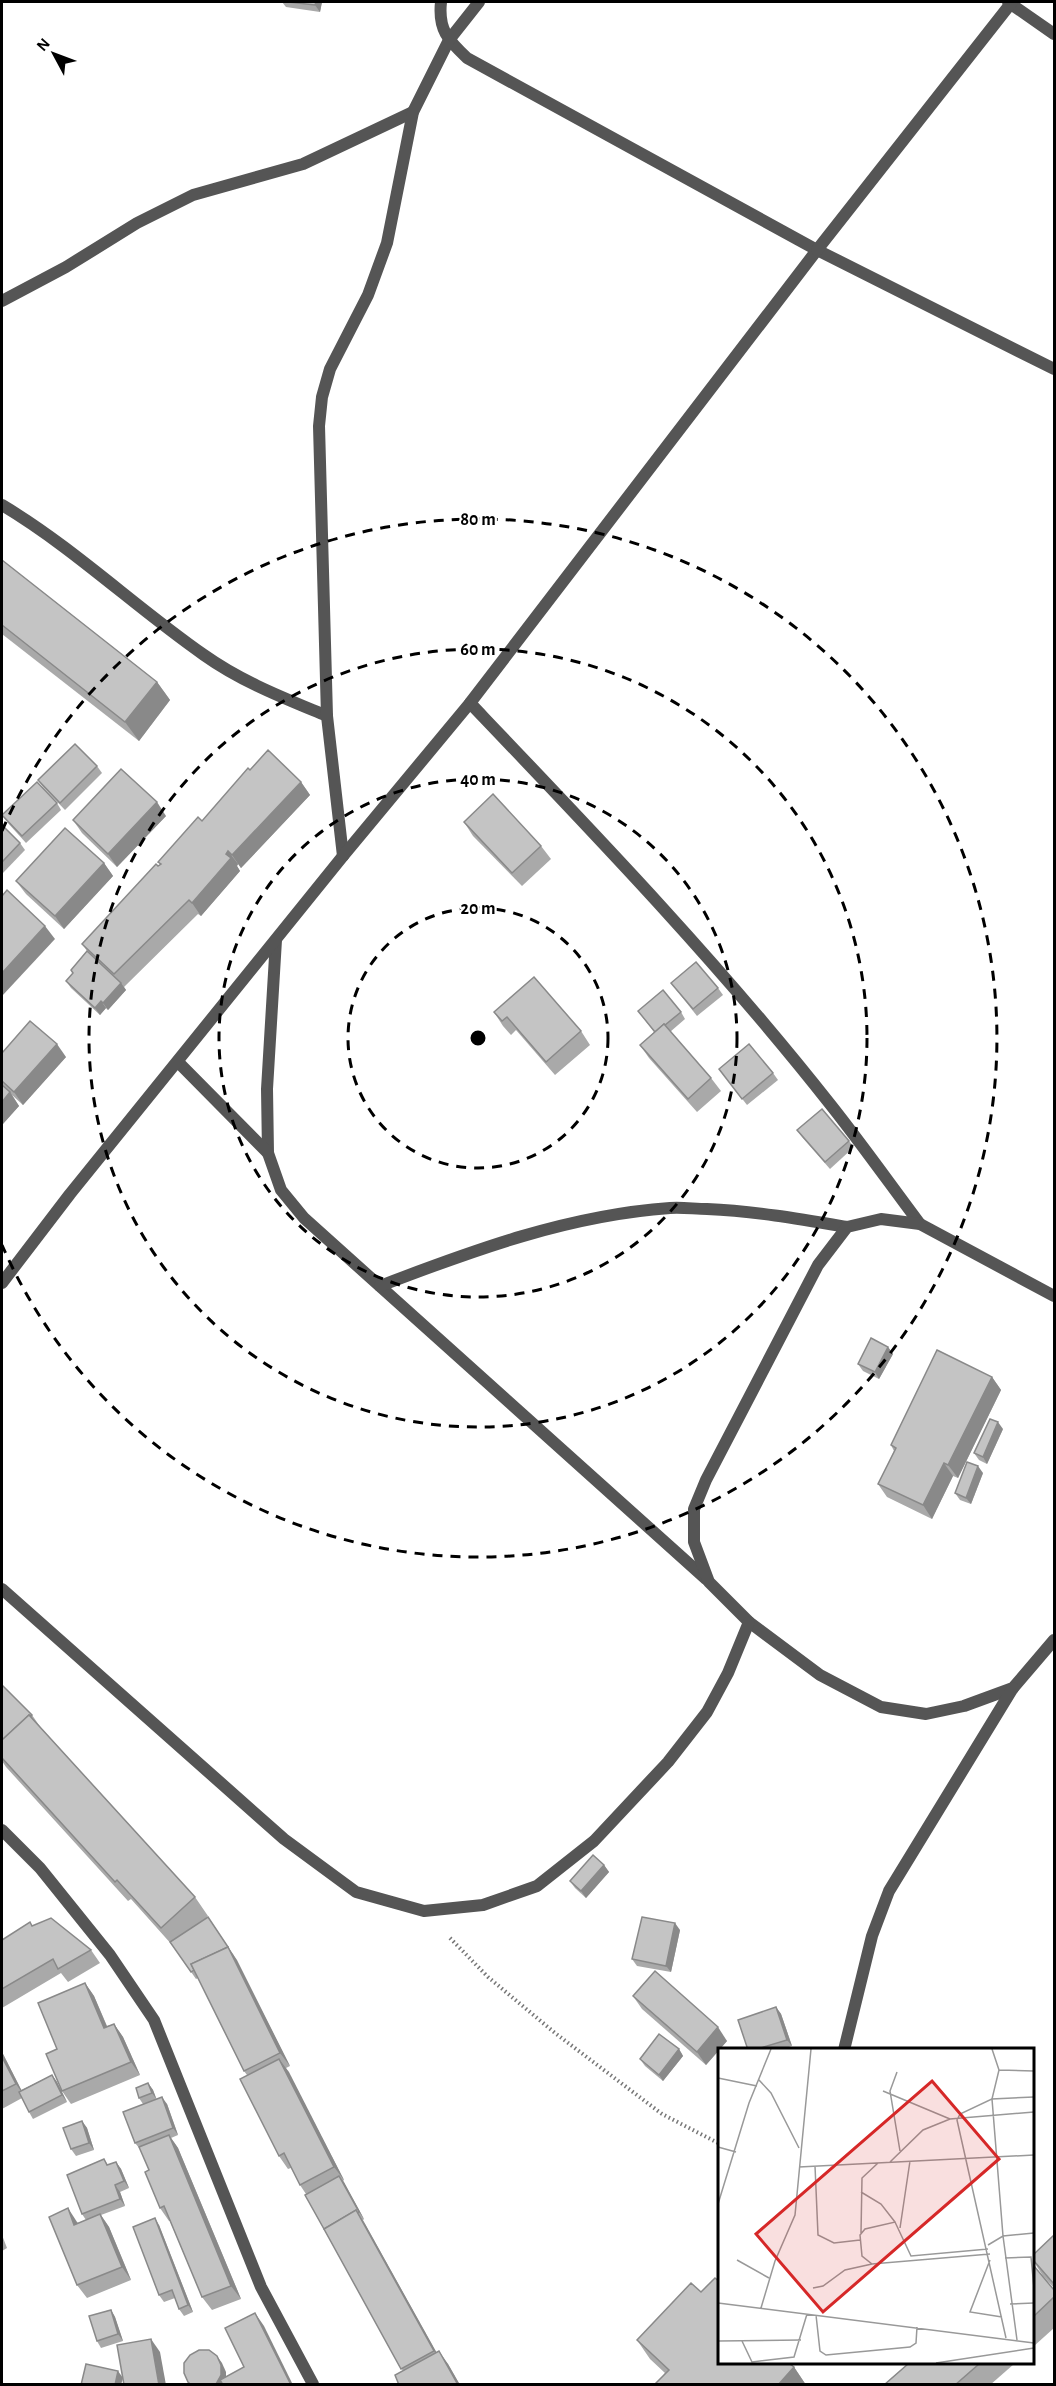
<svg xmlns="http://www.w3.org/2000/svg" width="1056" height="2386" font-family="'Alegreya Sans',sans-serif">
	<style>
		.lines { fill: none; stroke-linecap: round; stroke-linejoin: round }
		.path { stroke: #777; stroke-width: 4; stroke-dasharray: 1.5 3; stroke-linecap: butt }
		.lane { stroke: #555; stroke-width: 12 }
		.street { stroke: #555; stroke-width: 12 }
		.wall { fill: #a9a9a9 }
		.shaded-wall { fill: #898989 }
		.building { fill: #c4c4c4; stroke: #898989; stroke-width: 1.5 }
		.ring { fill: none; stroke: #000; stroke-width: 3; stroke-dasharray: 10 8 }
		.inset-road { fill: none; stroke: #999; stroke-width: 1.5 }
		.view { fill: #d62828; fill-opacity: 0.15; stroke: #d62828; stroke-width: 3 }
		.inset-edge { fill: none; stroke: #000; stroke-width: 3 }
		.centre { fill: #000; stroke: #fff; stroke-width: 3 }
		.ring-label { font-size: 18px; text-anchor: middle; font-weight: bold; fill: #000; stroke: #fff; stroke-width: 4.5; stroke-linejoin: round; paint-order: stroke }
	</style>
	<rect width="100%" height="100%" fill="#fff"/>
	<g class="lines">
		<path class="path" d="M450,1938L488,1977L555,2033L662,2114L720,2144"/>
		<g class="lane">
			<path d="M441,2C438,30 448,40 467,58L817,250L1054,369"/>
			<path d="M2,301L66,267L137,223L193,195L303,164L413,112"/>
			<path d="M2,505C74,548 135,607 204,655C242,682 284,698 327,716"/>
			<path d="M470,703C594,833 719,963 830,1104C861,1143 890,1184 920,1224"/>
			<path d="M343,856L327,716L319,426L322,397L330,369L368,295L387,243L413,112L449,40L479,2"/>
			<path d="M276,940L267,1089L268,1153L281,1190L304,1218L706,1579"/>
			<path d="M178,1062L268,1153"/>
			<path d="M2,1283L70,1194L343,856L470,703L817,250"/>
			<path d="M380,1286C474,1250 569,1215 670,1208C682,1207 695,1209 707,1209C754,1211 800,1219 847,1227"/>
			<path d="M1054,1296L920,1224L881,1219L847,1227L818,1265L706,1480L694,1509V1542L709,1582L749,1622L820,1675L881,1707L926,1714L964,1706L1013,1688L1054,1640"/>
			<path d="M2,1589L284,1839L356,1892L424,1911L483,1905L537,1886L594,1841L668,1762L707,1712L728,1673L749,1622"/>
			<path d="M844,2050L872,1936L889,1891L1013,1688"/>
		</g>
		<g class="street">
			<path d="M1008,2L1054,34"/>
			<path d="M817,250L1012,2"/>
			<path d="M2,1830L40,1868L110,1955L154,2020L261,2287L313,2384"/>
		</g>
	</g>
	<g class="wall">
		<path d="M282,2H322L320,12L286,7Z"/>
		<path d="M2,560L157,682L170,700L139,741L2,634Z"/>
		<path d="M97,766L102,773L65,810L43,787L38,780Z"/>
		<path d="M250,770L301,782L310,795L241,868L238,864L237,866L240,871L201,916L198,914L124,987L126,990L108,1010L106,1008L100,1015L71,988L66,981L73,973L71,970L87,951L82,944L158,866L160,864L158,862L202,821Z"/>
		<path d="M57,803L61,810L26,843L7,822L2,815Z"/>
		<path d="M166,816L117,867L82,833L73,820Z"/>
		<path d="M464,822L541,846L551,859L522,886L473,836Z"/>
		<path d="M2,825L20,843L25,850L2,874Z"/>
		<path d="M104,863L113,876L64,929L26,894L16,881Z"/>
		<path d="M671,983L718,988L723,995L697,1016Z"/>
		<path d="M638,1011L681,1012L685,1019L670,1032L711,1078L721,1091L697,1112L649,1058L640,1045L654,1032Z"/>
		<path d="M494,1012L581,1031L590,1045L555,1075L516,1030L511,1035L503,1026Z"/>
		<path d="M2,1053L66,1057L23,1105L12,1095L19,1106L2,1125Z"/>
		<path d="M719,1069L773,1073L778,1080L747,1105Z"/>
		<path d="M797,1130L849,1141L854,1147L830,1169L802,1137Z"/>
		<path d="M888,1347L893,1354L879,1379L863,1371L858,1364Z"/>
		<path d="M992,1377L1001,1390L958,1478L953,1476L932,1519L887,1497L878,1484L894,1451L891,1445Z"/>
		<path d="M1003,1429L987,1464L979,1460L974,1453Z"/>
		<path d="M983,1473L971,1504L960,1500L955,1493Z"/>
		<path d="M2,1685L32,1715L41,1728L195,1897L208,1916L202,1922L208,1917L233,1954L290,2066L286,2068L344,2180L343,2181L364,2219L363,2220L436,2352L448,2364L460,2385H399L403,2371L305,2195L306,2194L300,2185L291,2168L288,2169L279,2156L247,2075L244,2071L198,1978L196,1979L173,1946L131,1899L128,1901L6,1767L2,1761Z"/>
		<path d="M604,1865L609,1872L586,1898L575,1888L570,1881Z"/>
		<path d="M33,1926L91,1950L100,1963L68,1982L61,1973L2,2008V1940Z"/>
		<path d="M680,1930L671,1972L637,1966L632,1959Z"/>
		<path d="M85,1983L94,1996L107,2026L114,2024L123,2037L140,2075L71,2104L62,2091L57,2049Z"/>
		<path d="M633,1996L727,2041L706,2065L642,2009Z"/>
		<path d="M776,2007L781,2014L792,2046L780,2050H748Z"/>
		<path d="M679,2049L683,2056L663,2081L645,2066L640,2059Z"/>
		<path d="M2,2052L21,2090L52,2075L57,2082L67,2102L33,2119L29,2112L22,2098L2,2109Z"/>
		<path d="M148,2083L153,2090L156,2099L167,2104L178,2135L171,2138L178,2148L241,2299L212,2310L202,2297L170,2221H169L160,2208L149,2170L140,2149L135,2143L143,2104L139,2098Z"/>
		<path d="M82,2121L87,2128L94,2150L76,2156L71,2149Z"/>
		<path d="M104,2159L108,2165L116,2162L121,2169L129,2188L120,2192L125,2206L101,2215L109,2227L131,2280L87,2298L77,2285V2222L78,2223L86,2220L82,2214Z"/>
		<path d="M159,2225L193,2312L184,2316L179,2309L175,2298L164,2302L159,2295Z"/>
		<path d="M2,2235L7,2248L2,2251Z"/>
		<path d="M1054,2235V2288L1043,2276L1034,2262V2254Z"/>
		<path d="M1034,2266L1054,2290V2328L1034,2346Z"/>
		<path d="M111,2310L115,2317L123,2341L101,2348L97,2341Z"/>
		<path d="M637,2340L720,2364L794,2367L806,2385H656L665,2373L650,2359Z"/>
		<path d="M908,2364H1014L990,2385H884Z"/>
	</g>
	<g class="shaded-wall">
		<path d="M316,2H322L320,12L315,5Z"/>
		<path d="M157,682L170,700L139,741L125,722Z"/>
		<path d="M301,782L310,795L241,868L232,855Z"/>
		<path d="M157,802L166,816L117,867L108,854Z"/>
		<path d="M228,851L238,864L237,866L240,871L201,916L192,903Z"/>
		<path d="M104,863L113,876L64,929L55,916Z"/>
		<path d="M45,926L55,939L2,996V973Z"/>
		<path d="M121,983L126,990L108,1010L103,1003Z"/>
		<path d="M101,1001L106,1008L100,1015L95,1008Z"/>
		<path d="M57,1044L66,1057L23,1105L14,1092Z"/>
		<path d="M10,1092L19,1106L2,1125V1102Z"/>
		<path d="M888,1347L893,1354L879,1379L875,1372Z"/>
		<path d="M992,1377L1001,1390L958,1478L948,1465Z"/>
		<path d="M998,1422L1003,1429L987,1464L983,1457Z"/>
		<path d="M944,1463L953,1476L932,1519L923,1505Z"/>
		<path d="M978,1466L983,1473L971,1504L966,1498Z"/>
		<path d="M604,1865L609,1872L586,1898L581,1891Z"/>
		<path d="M675,1923L680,1930L671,1972L666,1966Z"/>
		<path d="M228,1947L237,1960L290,2066L280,2053Z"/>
		<path d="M85,1983L94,1996L113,2041L104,2028Z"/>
		<path d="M776,2007L781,2014L792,2046L787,2040Z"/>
		<path d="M114,2024L123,2037L140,2075L131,2062Z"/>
		<path d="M718,2027L727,2041L706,2065L697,2052Z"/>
		<path d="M679,2049L683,2056L663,2081L659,2075Z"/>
		<path d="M2,2052L25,2097L16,2084L2,2057Z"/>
		<path d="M279,2059L289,2072L344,2180L334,2167Z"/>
		<path d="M52,2075L57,2082L67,2102L62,2095Z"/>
		<path d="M148,2083L153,2090L157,2100L152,2093Z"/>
		<path d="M162,2097L167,2104L178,2135L173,2128Z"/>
		<path d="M82,2121L87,2128L94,2150L89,2143Z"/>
		<path d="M169,2135L178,2148L241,2299L231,2286Z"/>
		<path d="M116,2162L121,2169L129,2188L124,2181Z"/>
		<path d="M339,2176L344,2182L364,2219L359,2212Z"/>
		<path d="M115,2185L120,2192L125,2206L120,2199Z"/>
		<path d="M68,2208L77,2222L84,2238L74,2225Z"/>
		<path d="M356,2210L365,2224L443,2364L434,2351Z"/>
		<path d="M100,2214L109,2227L131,2280L122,2267Z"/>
		<path d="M155,2218L159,2225L193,2312L188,2305Z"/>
		<path d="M111,2310L115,2317L123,2341L118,2334Z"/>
		<path d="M255,2313L264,2326L293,2385H291Z"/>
		<path d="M151,2339L160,2352L166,2385H159Z"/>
		<path d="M439,2351L448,2364L460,2385H458Z"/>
		<path d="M217,2356L222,2363L226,2372V2382L225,2385L216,2384Z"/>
		<path d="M794,2367L806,2385H778Z"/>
		<path d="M118,2371L123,2378L121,2385H115Z"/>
	</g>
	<g class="building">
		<path d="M288,2H316L315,5Z"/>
		<path d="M2,560L157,682L125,722L2,625Z"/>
		<path d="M75,744L97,766L60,803L38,780Z"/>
		<path d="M268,750L301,782L232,855L228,851L226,854L231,858L192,903L189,900L114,974L82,944L156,864L158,866L161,864L158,862L198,817L202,821L248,768L250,770Z"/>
		<path d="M121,769L157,802L108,854L73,820Z"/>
		<path d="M37,782L57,803L22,836L2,815Z"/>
		<path d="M493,794L541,846L512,873L464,822Z"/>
		<path d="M2,825L20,843L2,862Z"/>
		<path d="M65,828L104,863L55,916L16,881Z"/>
		<path d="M7,890L45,926L2,973V896Z"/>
		<path d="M87,951L121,983L103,1003L101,1001L95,1008L66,981L73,973L71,970Z"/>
		<path d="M696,962L718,988L693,1009L671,983Z"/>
		<path d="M534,977L581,1031L546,1062L507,1017L502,1021L494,1012Z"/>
		<path d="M663,990L681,1012L665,1025L664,1024L655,1032L638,1011Z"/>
		<path d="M30,1021L57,1044L14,1092L2,1081V1053Z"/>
		<path d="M664,1024L711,1078L688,1099L640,1045Z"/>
		<path d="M749,1044L773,1073L742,1099L719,1069Z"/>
		<path d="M2,1085L10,1092L2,1102Z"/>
		<path d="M822,1109L849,1141L825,1162L797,1130Z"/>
		<path d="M871,1338L888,1347L875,1372L858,1364Z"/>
		<path d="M937,1350L992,1377L948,1465L944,1463L923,1505L878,1484L896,1448L891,1445Z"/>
		<path d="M990,1419L998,1422L983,1457L974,1453Z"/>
		<path d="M967,1462L978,1466L966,1498L955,1493Z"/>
		<path d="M2,1685L32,1715L31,1716L29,1715L2,1740Z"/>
		<path d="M29,1715L195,1897L161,1928L117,1880L115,1882L2,1758V1740Z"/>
		<path d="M593,1855L604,1865L581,1891L570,1881Z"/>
		<path d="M208,1917L228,1947L191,1964L194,1970L191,1972L170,1942Z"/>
		<path d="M642,1917L675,1923L666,1966L632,1959Z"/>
		<path d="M51,1918L91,1950L58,1969L53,1959L2,1989V1940L30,1922L32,1926Z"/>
		<path d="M228,1947L280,2053L244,2071L191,1964Z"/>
		<path d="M655,1971L718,2027L697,2052L633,1996Z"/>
		<path d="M85,1983L104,2028L114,2024L131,2062L62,2091L46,2054L57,2049L38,2003Z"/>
		<path d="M776,2007L787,2040L754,2050H748L738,2020Z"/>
		<path d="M659,2034L679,2049L659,2075L640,2059Z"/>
		<path d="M2,2057L16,2084L2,2091Z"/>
		<path d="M279,2059L334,2167L300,2185L284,2153L279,2156L240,2079Z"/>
		<path d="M52,2075L62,2095L29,2112L19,2092Z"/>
		<path d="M148,2083L152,2093L139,2098L136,2088Z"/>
		<path d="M162,2097L173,2128L135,2143L123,2112Z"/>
		<path d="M82,2121L89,2143L71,2149L63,2128Z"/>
		<path d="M169,2135L231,2286L202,2297L164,2206L160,2208L145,2172L149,2170L139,2147Z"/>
		<path d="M104,2159L107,2165L116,2162L124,2181L115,2185L120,2199L82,2214L67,2175Z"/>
		<path d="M339,2176L359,2212L357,2213L356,2210L324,2229L305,2195Z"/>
		<path d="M68,2208L74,2225L100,2214L122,2267L77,2285L49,2217Z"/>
		<path d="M356,2210L434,2351L401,2369L324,2229Z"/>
		<path d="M155,2218L188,2305L179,2309L172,2290L159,2295L133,2227Z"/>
		<path d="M1054,2235V2284L1034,2261V2254Z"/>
		<path d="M1034,2266L1054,2290V2297L1034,2316Z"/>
		<path d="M715,2278L720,2282V2364H790L794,2367L778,2385H656L655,2384L669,2370L637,2340L691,2283L701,2292Z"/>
		<path d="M111,2310L118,2334L97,2341L89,2316Z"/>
		<path d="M255,2313L291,2385H223L220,2380L244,2367L225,2328Z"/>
		<path d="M151,2339L159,2385H124L117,2345Z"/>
		<path d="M199,2350H209L217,2356L221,2365V2375L216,2384L191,2385L188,2382L184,2373V2363L190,2355Z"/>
		<path d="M439,2351L458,2385H399L395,2375Z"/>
		<path d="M86,2364L118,2371L115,2385H81Z"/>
		<path d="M908,2364H979L955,2385H884Z"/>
	</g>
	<g class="ring">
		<circle cx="478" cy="1038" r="130"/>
		<circle cx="478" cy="1038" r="259"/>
		<circle cx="478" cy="1038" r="389"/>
		<path d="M2 831A519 519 0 1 1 2 1245"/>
	</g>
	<g transform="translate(718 2048)">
		<rect width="316" height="316" fill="#fff"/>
		<path class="inset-road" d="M274,1L281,22L274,51L242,66L239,72L288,290M281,22L316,23M179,24L172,43L182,103M0,30L39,38M41,32L53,45L81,100M165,43L232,71M0,99L18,104M172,114L205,82L232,71L316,64M97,118L100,187L116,195L142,192M81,119L316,107M143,144L163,156L177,174M0,156L31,55L53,1M182,180L192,113M143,185L144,130L160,115M270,197L285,188L316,185M270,201L193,208L177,174L147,181L142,187L144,208L154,216L272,206M287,210L313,209L316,240M19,212L51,230M272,212L252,264L284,269M95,240L105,238L127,222L154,216M0,255L316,295M292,256L316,255M43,260L57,213L77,167L93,1M98,267L102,303L108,307L192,299L198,295L199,279M299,292L285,188L274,51L316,49M0,293L83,292M24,293L34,314L76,309L89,266M218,315L316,300"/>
		<path class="view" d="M214,33L281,111L105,264L38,186Z"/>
		<rect width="316" height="316" class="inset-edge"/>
	</g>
	<circle cx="478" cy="1038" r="9" class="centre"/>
	<g class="ring-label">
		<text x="478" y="525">80 m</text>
		<text x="478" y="655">60 m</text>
		<text x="478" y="785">40 m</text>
		<text x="478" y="914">20 m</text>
	</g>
	<rect width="1056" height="2386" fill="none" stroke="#000000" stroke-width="6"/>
	<g transform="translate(54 54) rotate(311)" stroke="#ffffff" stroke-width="4.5" paint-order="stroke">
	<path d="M0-4.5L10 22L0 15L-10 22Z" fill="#000000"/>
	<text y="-9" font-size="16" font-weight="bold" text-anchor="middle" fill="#000000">N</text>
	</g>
</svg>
